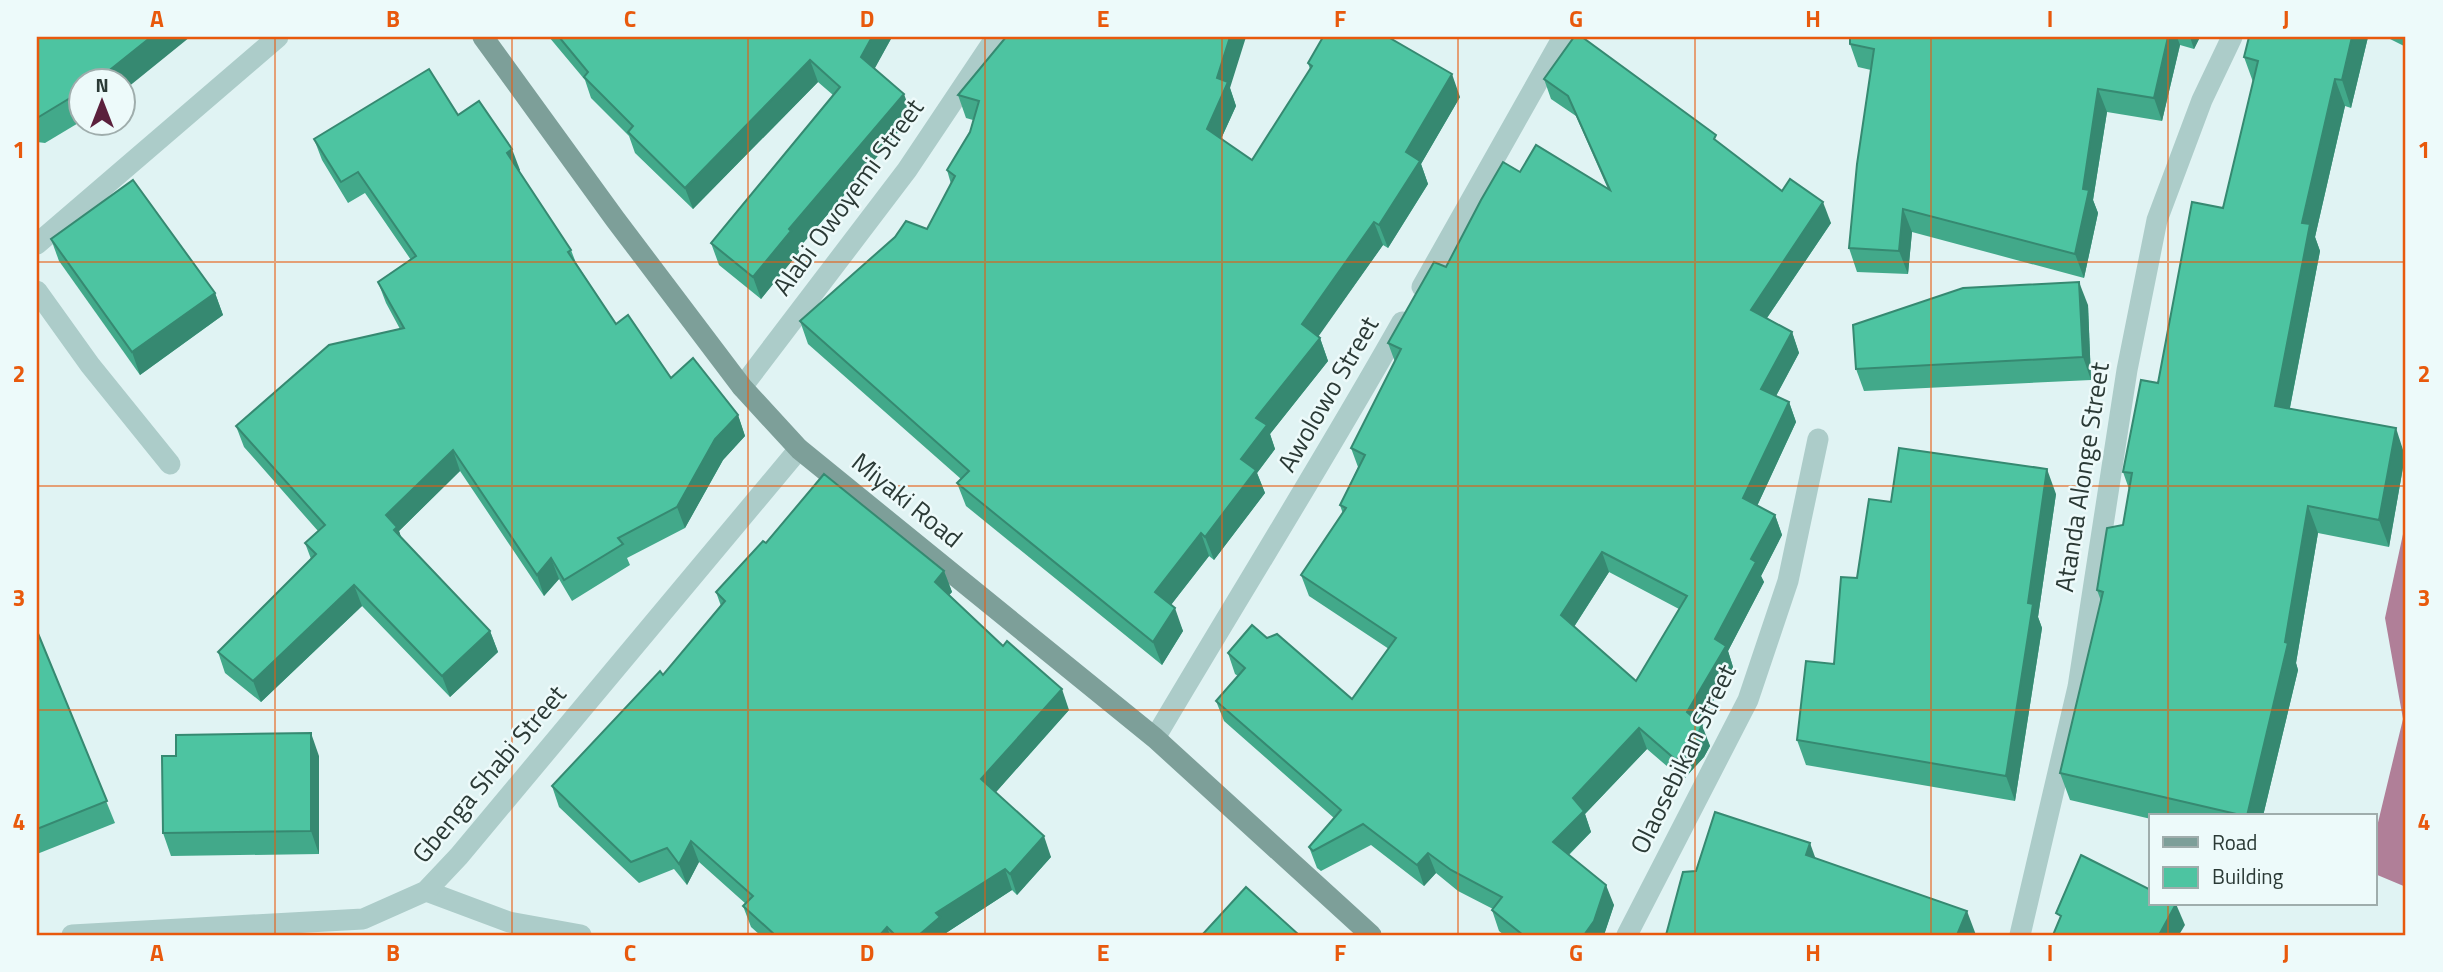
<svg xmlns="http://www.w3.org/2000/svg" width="2443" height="972" font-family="'Titillium Web',sans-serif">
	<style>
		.water { fill: #b07f98 }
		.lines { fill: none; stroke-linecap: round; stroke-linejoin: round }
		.street { stroke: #acccc9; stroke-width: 21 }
		.secondary { stroke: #7d9f99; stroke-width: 21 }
		.wall { fill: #42a98a; fill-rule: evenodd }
		.shaded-wall { fill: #368971 }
		.building { fill: #4dc4a1; stroke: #368971; stroke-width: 2; fill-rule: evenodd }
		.grid { fill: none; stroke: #e8590c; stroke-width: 2; stroke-opacity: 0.55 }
		.labels { text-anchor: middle; stroke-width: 5; stroke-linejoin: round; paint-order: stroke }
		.street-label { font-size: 26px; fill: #2b3a36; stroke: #edfafa }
		.neatline { fill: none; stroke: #e8590c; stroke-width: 2.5 }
		.grid-label { font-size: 23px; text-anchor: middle; font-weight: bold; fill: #e8590c }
	</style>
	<rect width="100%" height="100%" fill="#e0f3f3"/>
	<path class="water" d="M2406,520V887L2375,874V835L2403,719L2385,618Z"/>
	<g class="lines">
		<g class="street">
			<path d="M37,244L278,37"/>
			<path d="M1422,287L1563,37"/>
			<path d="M37,291L90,365L170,464"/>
			<path d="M742,387L907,170L996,37"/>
			<path d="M1155,738C1237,599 1323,462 1402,322"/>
			<path d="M426,891L509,922L581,935"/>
			<path d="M72,935L363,919L426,891L459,856L799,449"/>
			<path d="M1627,935L1748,700L1788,581L1818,439"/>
			<path d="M2020,935L2078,687L2127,370L2157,220L2202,100L2232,37"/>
		</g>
		<path class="secondary" d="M483,37L615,219L742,387L799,449L1155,738L1371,935"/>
	</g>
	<g class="wall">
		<path d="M37,37L122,80H80V122L45,143L37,142Z"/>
		<path d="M549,37H892L874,69L912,116L798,249L799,252L761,299L719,265L711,243L833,95L818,82L693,209L635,153L629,136L591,98L585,80Z"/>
		<path d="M1850,37H2200L2194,49L2180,45L2162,121L2107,112L2093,200L2098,213L2084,278L1912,232L1908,274L1857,272L1849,248L1871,70L1858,67L1850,44Z"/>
		<path d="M2249,37H2368L2351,108L2345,106L2315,237L2320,251L2290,408L2405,456L2389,547L2318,533L2296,663L2298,670L2263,816H2151V819L2070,800L2060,773L2101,601L2097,590L2123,525L2129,489L2123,472L2158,383L2223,208L2253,82L2244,57Z"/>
		<path d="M2386,37H2406V47Z"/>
		<path d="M1308,63L1460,97L1421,164L1428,184L1388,248L1383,245L1318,336L1320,338L1328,361L1270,434L1275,449L1257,473L1265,493L1214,560L1209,556L1171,605L1183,631L1162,665L966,506L957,483L961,479L808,344L800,321L927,229L951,184L947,170L970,132L973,120L966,118L958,95L1230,88L1236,106L1221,139L1252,160L1310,69Z"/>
		<path d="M1544,79L1719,143L1782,191L1831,223L1767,318L1792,332L1799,353L1776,396L1789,402L1796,422L1757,506L1775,515L1782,535L1761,576L1764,582L1728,651L1733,667L1700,723L1710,746L1704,757L1683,780L1647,749L1585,814L1591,832L1569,855L1614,905L1604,935H1504L1499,931L1492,910L1493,909L1458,891L1436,873L1424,886L1371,845L1321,871L1317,868L1309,847L1334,818L1224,721L1216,701L1238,676L1235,674L1228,653L1267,638L1352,699L1389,649L1309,596L1301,575L1343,514L1340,505L1358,467L1351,448L1395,362L1388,343L1520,172L1608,189L1576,116L1551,99ZM1609,572L1679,609L1636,681L1574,627Z"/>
		<path d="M458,115L520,170L519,171L571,250L576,263L616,324L671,378L738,415L745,436L723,460L685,528L627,558L630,565L572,601L559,579L544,596L460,471L399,531L401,538L490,631L498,652L450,697L362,606L261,702L225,673L218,652L311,559L305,543L318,531L244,447L236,426L400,329L386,303L378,282L411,260L365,193L348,203L322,160L314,139Z"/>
		<path d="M51,239L215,293L223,315L140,375L59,261Z"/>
		<path d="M2088,305L2091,380L1864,391L1856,369Z"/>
		<path d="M2056,494L2038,617L2042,628L2015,801L1806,765L1797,740L1834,664L1857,578L1891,502Z"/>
		<path d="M766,543L944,571L952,592L949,595L1069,710L996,792L1051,857L1017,895L1012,890L946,933L947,935H760L751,927L743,906L746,904L699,862L687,885L674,869L639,883L559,807L552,786L663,675L721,606L716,592Z"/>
		<path d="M37,631L115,823L37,854Z"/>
		<path d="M176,756H319V854L171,856L163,833Z"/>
	</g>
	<g class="shaded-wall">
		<path d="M151,37H190L122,92V80H103L101,77Z"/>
		<path d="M872,37H892L869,79L861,57Z"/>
		<path d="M1230,37H1246L1230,88L1236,106L1215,152L1207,129L1217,78Z"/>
		<path d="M2168,37H2177L2180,45L2162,121L2154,98Z"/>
		<path d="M2190,37H2200L2194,49Z"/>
		<path d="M2352,37H2368L2351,108L2342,80Z"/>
		<path d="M810,60L818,82L693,209L685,188Z"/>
		<path d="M1452,74L1460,97L1421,164L1428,184L1388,248L1379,225L1406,152Z"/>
		<path d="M2335,79L2345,106L2315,237L2320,251L2285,433L2275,406L2302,223Z"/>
		<path d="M2098,89L2107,112L2093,200L2098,213L2084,278L2075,254L2083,189Z"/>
		<path d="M904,94L912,116L798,249L799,252L761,299L753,277L789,229Z"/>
		<path d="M512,149L520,170L515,174L507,153Z"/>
		<path d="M1823,202L1831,223L1758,331L1751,310Z"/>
		<path d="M1903,209L1912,232L1908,274L1899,251Z"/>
		<path d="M1374,222L1383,245L1311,347L1302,324Z"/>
		<path d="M2079,282L2088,305L2091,380L2083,357Z"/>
		<path d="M215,293L223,315L140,375L132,352Z"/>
		<path d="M1792,332L1799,353L1769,409L1761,389Z"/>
		<path d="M1320,338L1328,361L1270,434L1275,449L1257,473L1265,493L1214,560L1205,537L1241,459L1256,418Z"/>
		<path d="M1789,402L1796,422L1751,519L1743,498Z"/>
		<path d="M738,415L745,436L723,460L685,528L677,507L715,439Z"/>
		<path d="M2396,428L2405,456L2389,547L2379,520Z"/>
		<path d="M453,450L460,471L399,531L405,548L401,551L386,515Z"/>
		<path d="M2047,469L2056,494L2038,617L2042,628L2015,801L2006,776L2028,603Z"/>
		<path d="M2308,506L2318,533L2296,663L2298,670L2263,816H2247L2285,642Z"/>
		<path d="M1775,515L1782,535L1761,576L1764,582L1728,651L1733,667L1695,732L1687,712L1715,639L1751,559Z"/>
		<path d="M1201,533L1209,556L1163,615L1155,592Z"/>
		<path d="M1602,552L1609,572L1568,636L1561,615Z"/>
		<path d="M551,558L559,579L544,596L537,575Z"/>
		<path d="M944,571L952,592L942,603L935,582Z"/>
		<path d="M354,585L362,606L261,702L253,681Z"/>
		<path d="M1175,608L1183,631L1162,665L1153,642Z"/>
		<path d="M490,631L498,652L450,697L442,676Z"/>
		<path d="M1062,689L1069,710L989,800L981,779Z"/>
		<path d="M1702,725L1710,746L1704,757L1683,780L1676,760Z"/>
		<path d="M1639,728L1647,749L1585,814L1591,832L1560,863L1553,842L1573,798Z"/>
		<path d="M311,733L319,756V854L311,831Z"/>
		<path d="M1044,836L1051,857L1017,895L1010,874Z"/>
		<path d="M691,841L699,862L687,885L679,864Z"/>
		<path d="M1810,843L1819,868L1806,855Z"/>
		<path d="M1428,853L1436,873L1424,886L1417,865Z"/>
		<path d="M1005,869L1012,890L946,933L947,935H919L936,913Z"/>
		<path d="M1606,885L1614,905L1604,935H1584Z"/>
		<path d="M2176,904L2185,925L2179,935H2159Z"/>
		<path d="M1967,911L1976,935H1957Z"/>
		<path d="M887,927L890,935H880Z"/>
	</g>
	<g class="building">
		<path d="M37,37H151L101,77L102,79L100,80H80V92L37,118Z"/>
		<path d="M559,37H872L861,57L904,94L789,229L791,231L753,277L711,243L840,87L810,60L685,188L628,132L633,126L584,77L588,72Z"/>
		<path d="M1006,37H1230L1217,78L1228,82L1207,129L1252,160L1312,66L1308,63L1323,37H1388L1452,74L1406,152L1420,161L1379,225L1374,222L1302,324L1320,338L1256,418L1267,425L1241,459L1256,470L1205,537L1201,533L1155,592L1175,608L1153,642L957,483L969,471L800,321L895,237L906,221L927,229L955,176L947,170L970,132L979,101L958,95Z"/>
		<path d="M1574,37H1582L1716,135L1714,139L1782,191L1790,179L1823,202L1751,310L1792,332L1761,389L1789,402L1743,498L1775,515L1751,559L1756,562L1715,639L1726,646L1687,712L1702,725L1697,736L1676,760L1639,728L1573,798L1584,811L1553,842L1606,885L1594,921L1584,935H1523L1492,910L1502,897L1451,870L1428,853L1417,865L1363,824L1313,851L1309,847L1341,810L1216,701L1245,668L1228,653L1252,625L1267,638L1277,634L1352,699L1396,638L1301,575L1346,508L1340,505L1365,455L1351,448L1401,349L1388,343L1434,262L1446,267L1481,200L1503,162L1520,172L1536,145L1610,190L1568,96L1544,79ZM1602,552L1687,596L1636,681L1561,615Z"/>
		<path d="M1850,37H2168L2154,98L2098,89L2083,189L2089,190L2075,254L1903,209L1899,251L1849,248L1857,164L1874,49L1850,44Z"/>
		<path d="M2249,37H2352L2342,80L2335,79L2302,223L2310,224L2275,406L2396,428L2379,520L2308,506L2285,642L2288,643L2247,816H2245L2060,773L2103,592L2097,590L2107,528L2123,525L2132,473L2123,472L2141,380L2158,383L2192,202L2223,208L2258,61L2244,57Z"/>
		<path d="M429,69L458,115L479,101L512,149L507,153L571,250L568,252L616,324L628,315L671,378L693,358L738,415L715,439L677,507L618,538L623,544L564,580L551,558L537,575L453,450L386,515L397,527L394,530L490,631L442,676L354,585L253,681L218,652L316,554L305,543L325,525L236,426L329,345L404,328L378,282L416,256L358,172L341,182L314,139Z"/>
		<path d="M133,180L215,293L132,352L51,239Z"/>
		<path d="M2079,282L2083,357L1856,369L1853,325L1963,288Z"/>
		<path d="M1899,448L2047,469L2028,603L2033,604L2006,776L1797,740L1806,661L1834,664L1841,577L1857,578L1869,499L1891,502Z"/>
		<path d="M824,474L944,571L935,582L1003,646L1007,641L1062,689L981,779L1044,836L1010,874L1005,869L936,913L940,917L919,935H895L887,927L880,935H775L743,906L753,896L691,841L679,864L667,848L631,862L552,786L660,671L663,675L725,601L716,592L763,541L766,543Z"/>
		<path d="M37,631L107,801L37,829Z"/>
		<path d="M311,733V831L163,833L162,756H176V735Z"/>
		<path d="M1715,812L1810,843L1806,855L1967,911L1957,935H1666L1683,872L1696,871Z"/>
		<path d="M2081,855L2151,890V904H2176L2159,935H2053L2061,916L2056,913Z"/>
		<path d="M1246,887L1299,935H1202Z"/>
	</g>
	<path class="grid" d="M275,37V935M512,37V935M748,37V935M985,37V935M1222,37V935M1458,37V935M1695,37V935M1931,37V935M2168,37V816M37,262H2406M37,486H2406M37,710H2406M2168,904V935"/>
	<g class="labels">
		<g class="street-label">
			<text transform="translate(848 197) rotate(-54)" y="9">Alabi Owoyemi Street</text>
			<text transform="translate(1328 394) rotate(-60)" y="9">Awolowo Street</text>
			<text transform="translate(2082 477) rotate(-81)" y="9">Atanda Alonge Street</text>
			<text transform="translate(907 500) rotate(39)" y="9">Miyaki Road</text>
			<text transform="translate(1683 759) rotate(-64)" y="9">Olaosebikan Street</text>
			<text transform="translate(489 774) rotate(-50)" y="9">Gbenga Shabi Street</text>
		</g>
	</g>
	<rect width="2443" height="972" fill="none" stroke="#edfafa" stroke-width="77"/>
	<rect x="2149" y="814" width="228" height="91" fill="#edfafa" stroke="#9fadac" stroke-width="2"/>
	<rect x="2163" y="837" width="35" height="10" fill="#7d9f99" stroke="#9fadac" stroke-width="2"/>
	<text x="2212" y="850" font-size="21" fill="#2b3a36">Road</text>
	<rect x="2163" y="867" width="35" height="21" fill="#4dc4a1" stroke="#9fadac" stroke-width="2"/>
	<text x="2212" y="884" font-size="21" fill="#2b3a36">Building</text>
	<g transform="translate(102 102)"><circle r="33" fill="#edfafa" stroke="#9fadac" stroke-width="2"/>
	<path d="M0-5L12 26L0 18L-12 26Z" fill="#5b203c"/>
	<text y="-10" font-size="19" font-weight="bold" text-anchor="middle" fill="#2b3a36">N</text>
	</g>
	<rect x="38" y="38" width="2366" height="896" class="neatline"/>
	<g class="grid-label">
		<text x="157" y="27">A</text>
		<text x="393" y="27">B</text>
		<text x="630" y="27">C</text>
		<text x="867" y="27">D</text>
		<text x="1103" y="27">E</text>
		<text x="1340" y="27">F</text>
		<text x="1576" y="27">G</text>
		<text x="1813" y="27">H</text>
		<text x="2050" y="27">I</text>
		<text x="2286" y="27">J</text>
		<text x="19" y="158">1</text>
		<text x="2424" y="158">1</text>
		<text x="19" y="382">2</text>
		<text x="2424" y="382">2</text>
		<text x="19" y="606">3</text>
		<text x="2424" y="606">3</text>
		<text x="19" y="830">4</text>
		<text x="2424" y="830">4</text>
		<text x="157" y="961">A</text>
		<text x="393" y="961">B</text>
		<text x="630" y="961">C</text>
		<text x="867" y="961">D</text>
		<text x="1103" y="961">E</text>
		<text x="1340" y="961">F</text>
		<text x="1576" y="961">G</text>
		<text x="1813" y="961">H</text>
		<text x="2050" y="961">I</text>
		<text x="2286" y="961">J</text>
	</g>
</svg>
